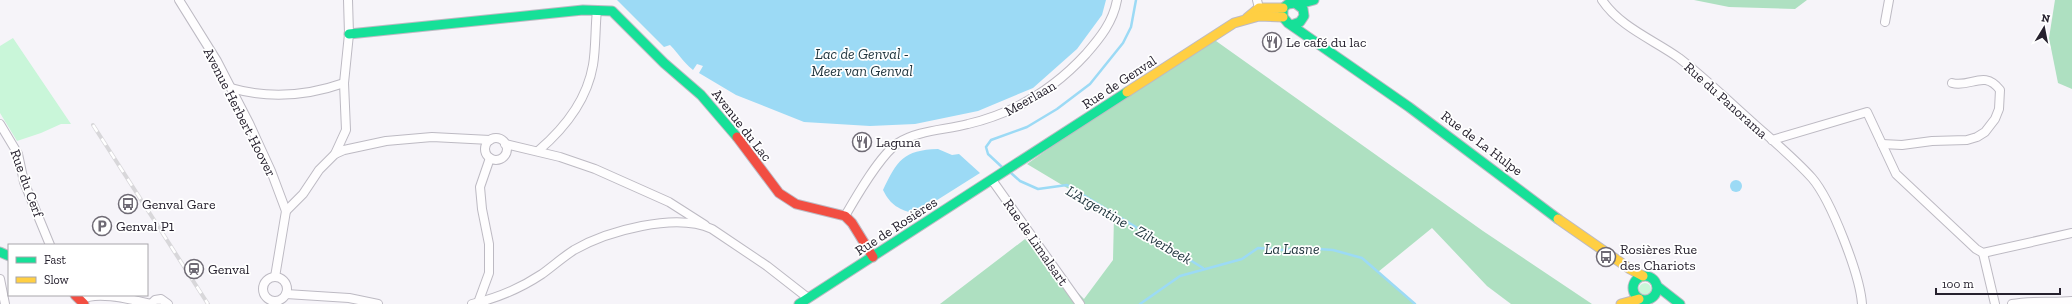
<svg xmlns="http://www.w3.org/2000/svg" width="2072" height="304" font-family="'Zilla Slab',serif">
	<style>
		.green { fill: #c9f6d9 }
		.forest { fill: #aee0c1 }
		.water { fill: #9cdaf5 }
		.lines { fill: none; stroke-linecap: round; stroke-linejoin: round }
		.stream { stroke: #9cdaf5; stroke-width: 2.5 }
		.street-casing { stroke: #bdbac3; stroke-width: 10 }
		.fast-casing { stroke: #bdbac3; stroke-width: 11 }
		.slow-casing { stroke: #bdbac3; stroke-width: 11 }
		.jam-casing { stroke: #bdbac3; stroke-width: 11 }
		.street { stroke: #fefdfe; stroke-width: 8 }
		.fast { stroke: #16e098; stroke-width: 9 }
		.slow { stroke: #ffcf43; stroke-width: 9 }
		.jam { stroke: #f24e42; stroke-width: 9 }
		.rail-casing { stroke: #d8d7da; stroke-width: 4 }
		.rail { stroke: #fff; stroke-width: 2.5; stroke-dasharray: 8; stroke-linecap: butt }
		.labels { text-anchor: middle; stroke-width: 3.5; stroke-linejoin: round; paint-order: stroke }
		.poi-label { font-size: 14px; fill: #26212e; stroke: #fff; text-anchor: start }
		.street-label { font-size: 14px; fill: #26212e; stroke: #fff }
		.water-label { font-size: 15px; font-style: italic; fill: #1e333c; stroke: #fff }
	</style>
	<rect width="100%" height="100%" fill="#f6f4f9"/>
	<g class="green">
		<path d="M13,38L71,124H61L41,133L17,141L0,113V46Z"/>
		<circle cx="1645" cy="289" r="6"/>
	</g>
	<g class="forest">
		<path d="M1694,0H1807L1795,9L1729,7Z"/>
		<path d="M2055,0H2072V89L2058,83L2049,38Z"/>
		<path d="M1209,36L1483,231L1592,304H1511L1487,286L1432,228L1378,272L1415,304H940L1025,239L1084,299L1113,260L1114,216L1027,164Z"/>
	</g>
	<g class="water">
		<path d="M617,0H1106L1102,15L1077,49L1033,88L978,111L915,124L870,126L804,122L736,95L699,73L703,66L697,64L693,70C682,61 679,54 670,45L664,47Z"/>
		<path d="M938,149L952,155L959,154L980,173L915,214C899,209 891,206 883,190C897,161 903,150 938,149Z"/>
		<circle cx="1736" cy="186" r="6"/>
	</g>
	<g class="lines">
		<g class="stream">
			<path d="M1002,167L988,154L986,147L991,140L1027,127L1057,109L1090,84L1123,43L1131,27L1136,0"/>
			<path d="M1011,173L1020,181L1038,189L1067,185L1203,268"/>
			<path d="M1140,304L1180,276L1242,259L1258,248L1284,250L1303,248L1333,250L1362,258L1415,304"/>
		</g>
		<g class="street-casing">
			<g id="street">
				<path d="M179,0L217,61L249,123L271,171L286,211L275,277"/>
				<path d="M1257,0L1259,8"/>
				<path d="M1602,0C1620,27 1654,40 1679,58C1705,78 1728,101 1752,122C1772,140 1794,158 1812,178C1831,200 1860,275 1862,304"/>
				<path d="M1885,22L1889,0"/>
				<path d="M231,88C269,99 307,96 344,83"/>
				<path d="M0,124L18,154L24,182L50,245"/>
				<circle cx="496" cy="149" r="11"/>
				<path d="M1772,140L1867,112L1896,174L1976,249L1983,253L2072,233"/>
				<path d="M505,144L560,157L595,169L669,202L705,225"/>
				<path d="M1882,144L1902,145L1932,141L1967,140L1977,137L1985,132L1995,119L1999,109L2000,90C1984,69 1971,88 1952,83"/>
				<path d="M538,151C565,128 587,100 593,65C596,47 595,28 597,10"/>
				<path d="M335,154L346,130L344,83L349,34L348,0"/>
				<path d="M992,180L1080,304"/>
				<path d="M286,211L303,194L319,170L335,154L344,150L386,141L432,137L490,140"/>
				<path d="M845,216C856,197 880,155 898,143C918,130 946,130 968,124C1015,113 1053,90 1086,54C1100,38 1113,22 1117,0"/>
				<path d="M1983,253L1995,304"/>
				<circle cx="275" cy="289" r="12"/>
				<path d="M0,279L5,304"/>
				<path d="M286,294L349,298L378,304"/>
				<path d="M81,300C96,290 133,300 151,304"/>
				<path d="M478,303L489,273V244L482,209L480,187L490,158"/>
				<path d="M151,304L155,300L161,299L168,304"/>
				<path d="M472,304C498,298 521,288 542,274C553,266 563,257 574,250C607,231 676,212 712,229L767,266L808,298"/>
				<path d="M2012,304C2032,300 2052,303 2072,301"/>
			</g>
		</g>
		<g class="fast-casing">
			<g id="fast">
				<path d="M1299,4L1314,0"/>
				<path d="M1292,25L1300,22L1304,16L1303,9L1295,3L1288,4L1283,8V17L1288,23L1409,107L1558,219"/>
				<path d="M349,34L583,10L612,11L664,63L701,95L737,137"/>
				<path d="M0,252L9,256"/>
				<circle cx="1645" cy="288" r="12"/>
				<path d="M1657,286L1680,304"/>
				<path d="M799,304L1127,92"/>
			</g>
		</g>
		<g class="slow-casing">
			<g id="slow">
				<path d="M1247,18L1259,8H1283"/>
				<path d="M1127,92L1234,23L1259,16L1283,17"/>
				<path d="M1558,219L1630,269L1643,276"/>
				<path d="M1621,304L1639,299"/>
			</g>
		</g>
		<g class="jam-casing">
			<g id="jam">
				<path d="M737,137L779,193L796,204L845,216L852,223L873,257"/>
				<path d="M75,295L84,304"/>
			</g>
		</g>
		<use href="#street" class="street"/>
		<use href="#fast" class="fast"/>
		<use href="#slow" class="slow"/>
		<use href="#jam" class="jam"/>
		<g class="rail-casing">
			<path id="rail" d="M93,125L208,304"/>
		</g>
		<use href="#rail" class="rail"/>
	</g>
	<defs>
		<g id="restaurant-ring" transform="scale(1)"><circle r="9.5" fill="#fff" stroke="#6f6b75" stroke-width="1.5"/><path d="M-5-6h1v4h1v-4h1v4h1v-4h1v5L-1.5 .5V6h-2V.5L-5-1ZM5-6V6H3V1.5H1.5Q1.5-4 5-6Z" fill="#6f6b75"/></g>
		<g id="bus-ring" transform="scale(1)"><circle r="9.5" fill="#fff" stroke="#6f6b75" stroke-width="1.5"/><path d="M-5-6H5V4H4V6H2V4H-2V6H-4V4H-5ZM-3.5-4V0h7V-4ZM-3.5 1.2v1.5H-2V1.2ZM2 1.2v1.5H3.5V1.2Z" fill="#6f6b75"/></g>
		<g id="parking-ring" transform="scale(1)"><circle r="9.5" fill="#fff" stroke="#6f6b75" stroke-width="1.5"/><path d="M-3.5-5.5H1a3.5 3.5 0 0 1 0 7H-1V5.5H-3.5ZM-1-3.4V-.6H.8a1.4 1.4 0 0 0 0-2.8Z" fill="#6f6b75"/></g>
		<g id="station-ring" transform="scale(1)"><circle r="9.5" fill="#fff" stroke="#6f6b75" stroke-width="1.5"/><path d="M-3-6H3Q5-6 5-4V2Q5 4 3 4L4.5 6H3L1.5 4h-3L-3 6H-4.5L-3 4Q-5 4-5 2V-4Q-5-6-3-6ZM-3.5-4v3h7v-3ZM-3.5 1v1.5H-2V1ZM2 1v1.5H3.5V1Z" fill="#6f6b75"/></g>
	</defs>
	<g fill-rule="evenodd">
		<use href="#restaurant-ring" x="1272" y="42"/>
		<use href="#restaurant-ring" x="862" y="142"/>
		<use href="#bus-ring" x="128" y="204"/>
		<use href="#parking-ring" x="102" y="226"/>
		<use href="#bus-ring" x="1606" y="257"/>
		<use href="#station-ring" x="194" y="269"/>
	</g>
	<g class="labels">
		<g class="poi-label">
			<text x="1286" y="47">Le café du lac</text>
			<text x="876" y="147">Laguna</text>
			<text x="142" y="209">Genval Gare</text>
			<text x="116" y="231">Genval P1</text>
			<text x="1620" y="254">Rosières Rue<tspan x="1620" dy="16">des Chariots</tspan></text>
			<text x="208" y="274">Genval</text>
		</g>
		<g class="street-label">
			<text transform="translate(1119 82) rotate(-33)" y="5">Rue de Genval</text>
			<text transform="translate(1030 98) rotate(-30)" y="5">Meerlaan</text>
			<text transform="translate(1726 100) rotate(42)" y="5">Rue du Panorama</text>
			<text transform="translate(240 112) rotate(63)" y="5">Avenue Herbert Hoover</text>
			<text transform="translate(742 125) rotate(52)" y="5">Avenue du Lac</text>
			<text transform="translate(1482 143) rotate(37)" y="5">Rue de La Hulpe</text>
			<text transform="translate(27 183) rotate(70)" y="5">Rue du Cerf</text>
			<text transform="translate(896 226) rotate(-33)" y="5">Rue de Rosières</text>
			<text transform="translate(1036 242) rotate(55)" y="5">Rue de Limalsart</text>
		</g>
		<g class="water-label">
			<text x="862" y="59">Lac de Genval -<tspan x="862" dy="17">Meer van Genval</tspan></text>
			<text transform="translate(1129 225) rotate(30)" y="5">L'Argentine - Zilverbeek</text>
			<text x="1292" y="254">La Lasne</text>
		</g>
	</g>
	<rect x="8" y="244" width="140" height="52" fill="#ffffff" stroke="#a8a6ab"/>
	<rect x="16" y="257" width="20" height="6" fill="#16e098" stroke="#a8a6ab"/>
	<text x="44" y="264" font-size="12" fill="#26212e">Fast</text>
	<rect x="16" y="277" width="20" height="6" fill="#ffcf43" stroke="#a8a6ab"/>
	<text x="44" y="284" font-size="12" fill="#26212e">Slow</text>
	<g transform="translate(2044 28) rotate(10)" stroke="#ffffff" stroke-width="3" paint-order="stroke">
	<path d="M0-3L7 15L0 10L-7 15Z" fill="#26212e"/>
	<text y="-6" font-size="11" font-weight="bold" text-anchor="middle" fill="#26212e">N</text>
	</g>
	<path d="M1936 288v6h124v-6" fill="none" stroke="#26212e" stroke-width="2"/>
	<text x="1942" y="288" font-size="12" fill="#26212e" stroke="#ffffff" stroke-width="3" paint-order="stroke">100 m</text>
</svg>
